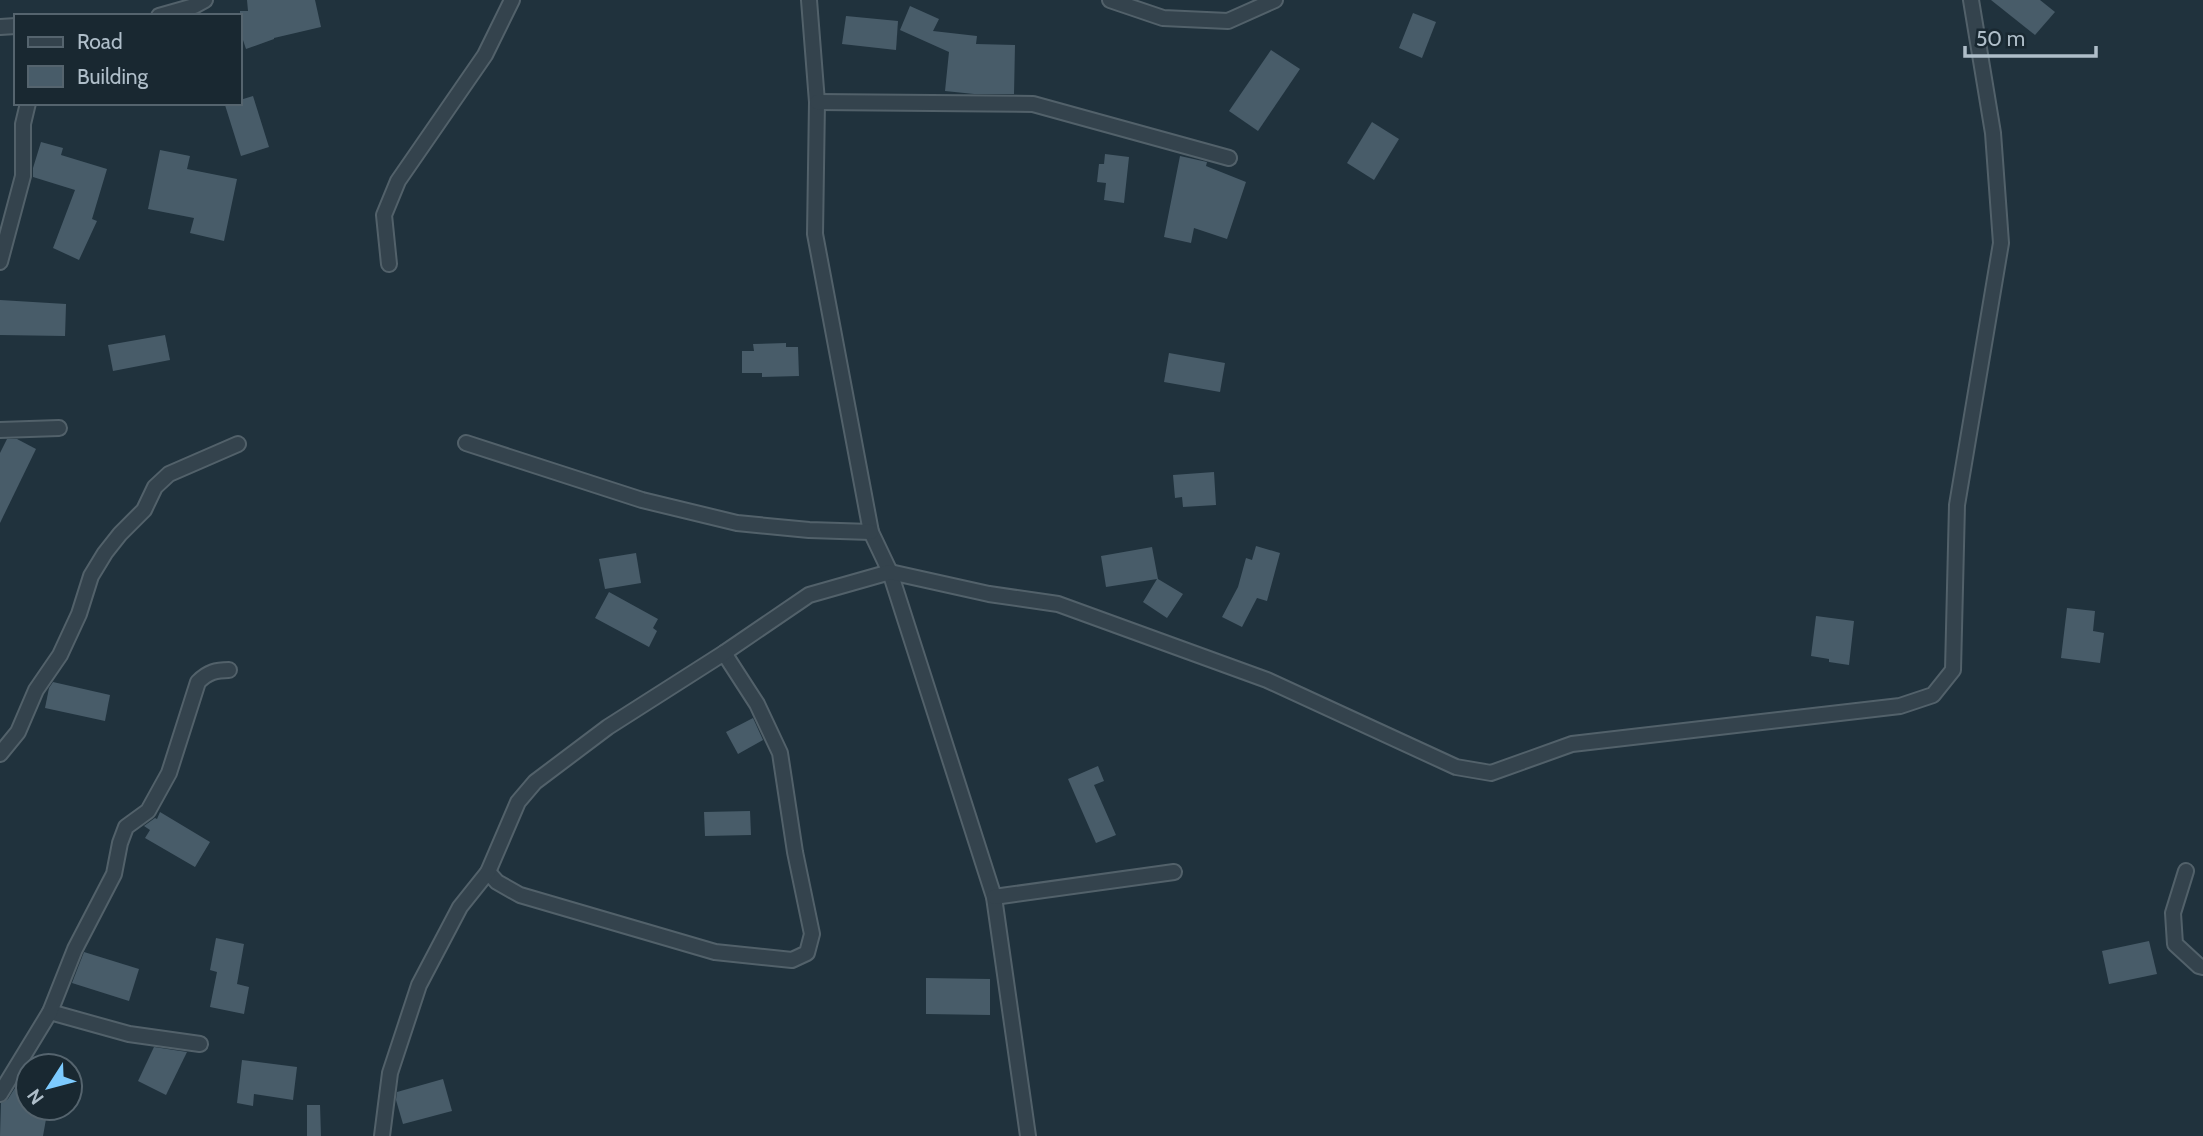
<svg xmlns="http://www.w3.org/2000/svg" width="2203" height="1136" font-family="Cabin,sans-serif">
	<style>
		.building { fill: #485c69 }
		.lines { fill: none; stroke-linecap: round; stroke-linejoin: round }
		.street-casing { stroke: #52616a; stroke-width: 18 }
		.street { stroke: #34434d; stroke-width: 14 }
	</style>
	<rect width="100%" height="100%" fill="#20323d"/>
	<g class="building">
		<path d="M247,0H315L321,27L274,38V39L246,49L240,31V11H248Z"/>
		<path d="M1991,0H2040L2055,12L2035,35Z"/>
		<path d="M910,6L939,19L933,31L977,36L976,44L1015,45L1014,94H974L945,91L949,52L900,30Z"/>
		<path d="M1413,13L1436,22L1422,58L1399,48Z"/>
		<path d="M846,16L898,21L896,50L842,44Z"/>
		<path d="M1271,50L1300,69L1258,131L1229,111Z"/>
		<path d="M253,96L269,147L241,156L225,105L240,103V100Z"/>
		<path d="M1372,122L1399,139L1374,180L1347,163Z"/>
		<path d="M41,142L63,148L61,155L107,169L92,219L97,221L79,260L53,248L75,190L33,177V168Z"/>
		<path d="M160,150L190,156L187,169L237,179L224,241L190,233L194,218L148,209Z"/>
		<path d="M1105,154L1129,157L1124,203L1104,200L1106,183L1097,182L1099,164H1104Z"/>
		<path d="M1180,156L1207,162L1206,166L1246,182L1227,239L1194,228L1191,243L1164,237Z"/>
		<path d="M0,300L66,304L65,336L0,335Z"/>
		<path d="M165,335L170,360L113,371L108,345Z"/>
		<path d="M786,343V347H798L799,376L762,377V373H742V351H754L753,344Z"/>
		<path d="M1169,353L1225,363L1220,392L1164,382Z"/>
		<path d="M7,439H17L36,449L0,523V453Z"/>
		<path d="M1214,472L1216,505L1183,507L1182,497L1175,498L1173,475Z"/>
		<path d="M1256,546L1280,553L1267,601L1257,598L1242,627L1222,617L1238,587L1246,558L1252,560Z"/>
		<path d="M1152,547L1158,579L1183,594L1167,618L1143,602L1157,579L1106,587L1101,556Z"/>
		<path d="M636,553L641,583L605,589L599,559Z"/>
		<path d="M609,592L658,619L653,628L657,631L649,647L595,618Z"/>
		<path d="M2067,608L2095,611L2093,631L2104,633L2100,663L2061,658Z"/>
		<path d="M1816,616L1854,621L1849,665L1829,662V659L1811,656Z"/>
		<path d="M53,682L110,695L105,721L45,708L49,688Z"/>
		<path d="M753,718L763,740L738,754L726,732Z"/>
		<path d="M1098,766L1104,781L1094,785L1116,835L1096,843L1068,779Z"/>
		<path d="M750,811L751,835L705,836L704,812Z"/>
		<path d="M160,812L210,842L195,867L145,838L150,830L144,826L155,818L157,819Z"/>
		<path d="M216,938L244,944L237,984L249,987L244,1014L210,1007L217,972L210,970Z"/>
		<path d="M2149,941L2157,974L2109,984L2102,951Z"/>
		<path d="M84,952L139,969L129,1001L72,983Z"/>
		<path d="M926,978L990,979V1015L926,1014Z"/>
		<path d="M154,1047L187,1052L166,1095L138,1081Z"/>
		<path d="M242,1060L297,1067L293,1100L254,1094L253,1106L237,1103Z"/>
		<path d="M24,1074L28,1075V1108H48L43,1136H0L1,1103L8,1099Z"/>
		<path d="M443,1079L452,1111L403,1124L396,1100L397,1092Z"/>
		<path d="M307,1105H320L321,1136H307Z"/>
	</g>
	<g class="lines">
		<g class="street-casing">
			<g id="street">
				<path d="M809,0L817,102L815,234L871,532L890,572L994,897L1028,1136"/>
				<path d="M1110,0L1163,18L1228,21L1275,0"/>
				<path d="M159,16L194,6L205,0"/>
				<path d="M0,27L16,26"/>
				<path d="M817,102L1033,104L1229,158"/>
				<path d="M0,262L23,176V124L28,103"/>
				<path d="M389,264L384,215L398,181L485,55L512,0"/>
				<path d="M0,430L59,428"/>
				<path d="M466,443L642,500L737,523L809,530L871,532"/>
				<path d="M0,754L18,732L36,690L60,655L79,614L91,576L105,553L120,534L144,510L155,487L169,474L238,444"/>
				<path d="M2186,871L2173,913L2175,944L2199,966L2203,967"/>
				<path d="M488,872L497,882L520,895L715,952L792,960L807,953L812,934L795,852L780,753L757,704L724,653"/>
				<path d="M994,897L1174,872"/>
				<path d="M50,1012L129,1034L200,1044"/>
				<path d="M0,1094L50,1012L75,949L114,874L120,843L126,827L148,811L169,773L198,682C208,672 216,670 229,670"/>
				<path d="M382,1136L390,1073L419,985L460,907L488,872L518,802L535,782L608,727L724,653L809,595L890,572L989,594L1058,604L1267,680L1456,767L1491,773L1572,744L1900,706L1933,695L1953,670L1957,505L2001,243L1993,133L1971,0"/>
			</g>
		</g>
		<use href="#street" class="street"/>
	</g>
	<rect x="14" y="14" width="228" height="91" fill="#192831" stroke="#55646e" stroke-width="2"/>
	<rect x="28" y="37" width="35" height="10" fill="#34434d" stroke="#55646e" stroke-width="2"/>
	<text x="77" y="49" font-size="21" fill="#afbec9">Road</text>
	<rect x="28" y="66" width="35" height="21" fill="#485c69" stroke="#55646e" stroke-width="2"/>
	<text x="77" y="84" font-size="21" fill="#afbec9">Building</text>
	<g transform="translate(49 1087) rotate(234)"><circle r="33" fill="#192831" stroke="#55646e" stroke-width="2"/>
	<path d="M0-5L12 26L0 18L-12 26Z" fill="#7dcbff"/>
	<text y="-10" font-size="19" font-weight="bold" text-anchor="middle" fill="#afbec9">N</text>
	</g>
	<path d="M1965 46v10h131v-10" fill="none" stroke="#afbec9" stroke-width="3.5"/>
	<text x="1976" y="46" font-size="21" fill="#afbec9" stroke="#192831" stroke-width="5" paint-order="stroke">50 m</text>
</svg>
